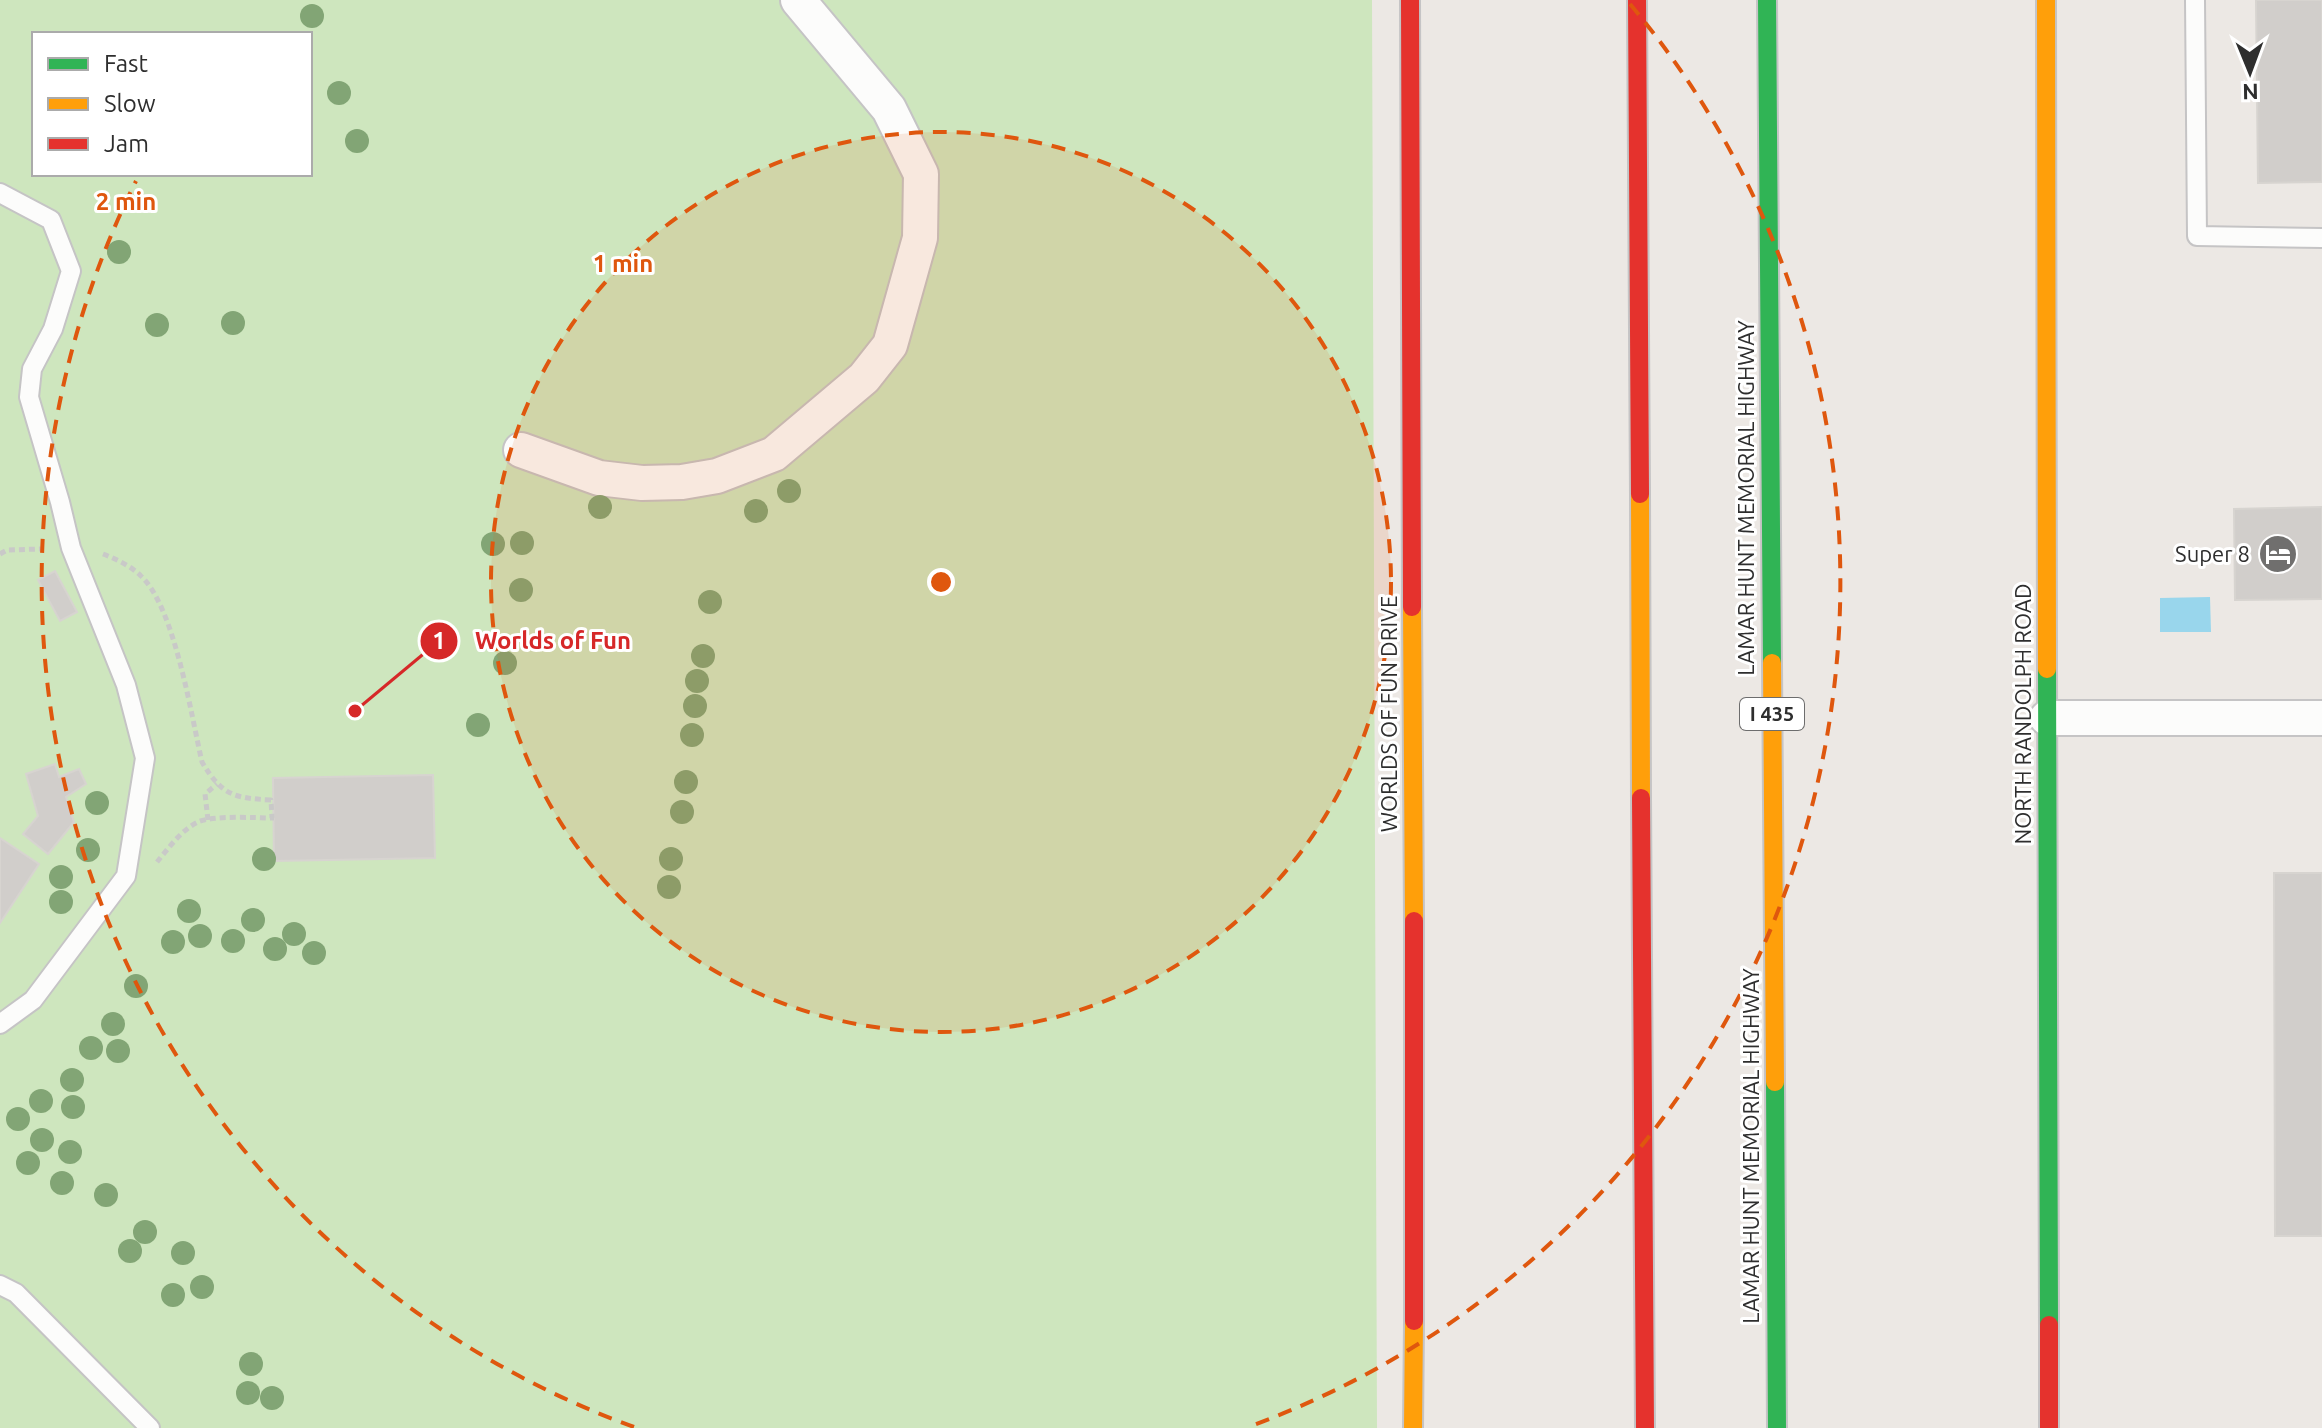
<svg xmlns="http://www.w3.org/2000/svg" width="2322" height="1428" font-family="Ubuntu,sans-serif">
	<style>
		.green { fill: #cee6be; fill-rule: evenodd }
		.water { fill: #99d6ec }
		.building { fill: #d1cecb; stroke: #d7d4d0; stroke-width: 2 }
		.lines { fill: none; stroke-linecap: round; stroke-linejoin: round }
		.lane-casing { stroke: #c5c4c5; stroke-width: 22 }
		.street-casing { stroke: #c5c4c5; stroke-width: 38 }
		.fast-casing { stroke: #c5c4c5; stroke-width: 22 }
		.slow-casing { stroke: #c5c4c5; stroke-width: 22 }
		.jam-casing { stroke: #c5c4c5; stroke-width: 22 }
		.path { stroke: #c9c9c8; stroke-width: 5; stroke-dasharray: 6 4; stroke-linecap: butt }
		.lane { stroke: #fcfcfb; stroke-width: 18 }
		.street { stroke: #fcfcfb; stroke-width: 34 }
		.fast { stroke: #30b455; stroke-width: 18 }
		.slow { stroke: #ff9f0a; stroke-width: 18 }
		.jam { stroke: #e5322d; stroke-width: 18 }
		.tree { fill: #82a575 }
		.ring { fill: none; stroke: #df570e; stroke-width: 4; stroke-dasharray: 14 10 }
		.labels { text-anchor: middle; stroke-width: 6; stroke-linejoin: round; paint-order: stroke }
		.shield { fill: #fff; stroke: #6d6d6d; stroke-width: 2 }
		.shield-label { font-size: 20px; font-weight: bold; fill: #2e2e2e }
		.street-label { font-size: 22px; fill: #2e2e2e; stroke: #fff }
		.poi-label { font-size: 22px; fill: #2e2e2e; stroke: #fff; text-anchor: end }
		.centre { fill: #df570e; stroke: #fff; stroke-width: 4 }
		.ring-label { font-size: 24px; text-anchor: middle; font-weight: bold; fill: #df570e; stroke: #fff; stroke-width: 6; stroke-linejoin: round; paint-order: stroke }
		.leader { fill: none; stroke: #d62828; stroke-width: 3 }
		.callout-dot { fill: #d62828; stroke: #fff; stroke-width: 3 }
		.mark-label { font-size: 24px; text-anchor: middle; font-weight: bold; fill: #fff }
		.callout-label { font-size: 24px; text-anchor: middle; font-weight: bold; fill: #d62828; stroke: #fff; stroke-width: 6; stroke-linejoin: round; paint-order: stroke }
	</style>
	<rect width="100%" height="100%" fill="#ece8e4"/>
	<path class="green" d="M0,0H1372L1377,1428H0ZM34,34H310V174H34Z"/>
	<path class="water" d="M2210,597L2211,632H2160V598Z"/>
	<g class="building">
		<path d="M2256,0H2322V182L2258,183Z"/>
		<path d="M2322,507V599L2235,600L2234,509Z"/>
		<path d="M55,571L77,612L60,621L38,580Z"/>
		<path d="M55,764L59,777L79,769L86,784L66,797L74,822L48,854L23,834L38,816L26,774Z"/>
		<path d="M433,775L435,858L274,861L273,778Z"/>
		<path d="M0,838L39,864L0,923Z"/>
		<path d="M2274,873H2322V1236H2275Z"/>
	</g>
	<g class="lines">
		<g class="lane-casing">
			<g id="lane">
				<path d="M2195,0L2197,236L2322,238"/>
				<path d="M0,193L51,220L71,271L53,329L32,369L29,397L60,502L71,548L126,685L145,758L126,876L33,1000L0,1024"/>
				<path d="M0,1285L16,1293L150,1428"/>
			</g>
		</g>
		<g class="street-casing">
			<g id="street">
				<path d="M521,450L599,478L642,483L682,482L717,476L774,454L864,378L890,345L920,238L921,174L889,109L798,0"/>
				<path d="M2047,718H2322"/>
			</g>
		</g>
		<g class="fast-casing">
			<g id="fast">
				<path d="M1767,0L1772,663"/>
				<path d="M2047,669L2049,1325"/>
				<path d="M1775,1082L1777,1428"/>
			</g>
		</g>
		<g class="slow-casing">
			<g id="slow">
				<path d="M2046,0L2047,669"/>
				<path d="M1640,494L1641,798"/>
				<path d="M1412,607L1414,921"/>
				<path d="M1772,663L1775,1082"/>
				<path d="M1413,1428L1414,1321"/>
			</g>
		</g>
		<g class="jam-casing">
			<g id="jam">
				<path d="M1410,0L1412,607"/>
				<path d="M1637,0L1640,494"/>
				<path d="M1641,798L1645,1428"/>
				<path d="M1414,921V1321"/>
				<path d="M2049,1325V1428"/>
			</g>
		</g>
		<g class="path">
			<path d="M0,554L7,550L42,549"/>
			<path d="M103,554C116,559 131,566 141,576C175,608 191,715 202,762C222,796 235,798 271,800L272,818"/>
			<path d="M208,820L205,794L217,784"/>
			<path d="M157,862C168,849 181,830 198,822C213,815 256,818 274,818"/>
		</g>
		<use href="#lane" class="lane"/>
		<use href="#street" class="street"/>
		<use href="#fast" class="fast"/>
		<use href="#slow" class="slow"/>
		<use href="#jam" class="jam"/>
	</g>
	<g class="tree">
		<circle cx="312" cy="16" r="12"/>
		<circle cx="339" cy="93" r="12"/>
		<circle cx="357" cy="141" r="12"/>
		<circle cx="119" cy="252" r="12"/>
		<circle cx="233" cy="323" r="12"/>
		<circle cx="157" cy="325" r="12"/>
		<circle cx="789" cy="491" r="12"/>
		<circle cx="600" cy="507" r="12"/>
		<circle cx="756" cy="511" r="12"/>
		<circle cx="522" cy="543" r="12"/>
		<circle cx="493" cy="544" r="12"/>
		<circle cx="521" cy="590" r="12"/>
		<circle cx="710" cy="602" r="12"/>
		<circle cx="703" cy="656" r="12"/>
		<circle cx="505" cy="663" r="12"/>
		<circle cx="697" cy="681" r="12"/>
		<circle cx="695" cy="706" r="12"/>
		<circle cx="478" cy="725" r="12"/>
		<circle cx="692" cy="735" r="12"/>
		<circle cx="686" cy="782" r="12"/>
		<circle cx="97" cy="803" r="12"/>
		<circle cx="682" cy="812" r="12"/>
		<circle cx="88" cy="850" r="12"/>
		<circle cx="264" cy="859" r="12"/>
		<circle cx="671" cy="859" r="12"/>
		<circle cx="61" cy="877" r="12"/>
		<circle cx="669" cy="887" r="12"/>
		<circle cx="61" cy="902" r="12"/>
		<circle cx="189" cy="911" r="12"/>
		<circle cx="253" cy="920" r="12"/>
		<circle cx="294" cy="934" r="12"/>
		<circle cx="200" cy="936" r="12"/>
		<circle cx="233" cy="941" r="12"/>
		<circle cx="173" cy="942" r="12"/>
		<circle cx="275" cy="949" r="12"/>
		<circle cx="314" cy="953" r="12"/>
		<circle cx="136" cy="986" r="12"/>
		<circle cx="113" cy="1024" r="12"/>
		<circle cx="91" cy="1048" r="12"/>
		<circle cx="118" cy="1051" r="12"/>
		<circle cx="72" cy="1080" r="12"/>
		<circle cx="41" cy="1101" r="12"/>
		<circle cx="73" cy="1107" r="12"/>
		<circle cx="18" cy="1119" r="12"/>
		<circle cx="42" cy="1140" r="12"/>
		<circle cx="70" cy="1152" r="12"/>
		<circle cx="28" cy="1163" r="12"/>
		<circle cx="62" cy="1183" r="12"/>
		<circle cx="106" cy="1195" r="12"/>
		<circle cx="145" cy="1232" r="12"/>
		<circle cx="130" cy="1251" r="12"/>
		<circle cx="183" cy="1253" r="12"/>
		<circle cx="202" cy="1287" r="12"/>
		<circle cx="173" cy="1295" r="12"/>
		<circle cx="251" cy="1364" r="12"/>
		<circle cx="248" cy="1393" r="12"/>
		<circle cx="272" cy="1398" r="12"/>
	</g>
	<circle cx="941" cy="582" r="450" fill="#df570e" fill-opacity=".12"/>
	<g class="ring">
		<circle cx="941" cy="582" r="450"/>
		<path d="M634 1427A899 899 0 0 1 136 181M1630 4A899 899 0 0 1 1248 1427"/>
	</g>
	<defs>
		<g id="hotel-disc" transform="scale(2)"><circle r="9.5" fill="#706f6e" stroke="#fff"/><path d="M-6-4.5h1.5V1H6V5H4.5V3h-9V5H-6ZM-4 0a1.8 1.8 0 1 1 3.6 0ZM.5 0V-2.5h3Q6-2.5 6 0Z" fill="#fff"/></g>
	</defs>
	<g fill-rule="evenodd">
		<use href="#hotel-disc" x="2278" y="554"/>
	</g>
	<g class="labels">
		<rect class="shield" x="1740" y="698" width="64" height="32" rx="6"/>
		<g class="shield-label">
			<text x="1772" y="721">I 435</text>
		</g>
		<g class="street-label">
			<text transform="translate(1746 498) rotate(-90)" y="8">LAMAR HUNT MEMORIAL HIGHWAY</text>
			<text transform="translate(1389 714) rotate(-90)" y="8">WORLDS OF FUN DRIVE</text>
			<text transform="translate(2023 714) rotate(-90)" y="8">NORTH RANDOLPH ROAD</text>
			<text transform="translate(1751 1146) rotate(-90)" y="8">LAMAR HUNT MEMORIAL HIGHWAY</text>
		</g>
		<g class="poi-label">
			<text x="2250" y="562">Super 8</text>
		</g>
	</g>
	<circle cx="941" cy="582" r="12" class="centre"/>
	<g class="ring-label">
		<text x="126" y="210">2 min</text>
		<text x="623" y="272">1 min</text>
	</g>
	<path class="leader" d="M355 711L439 641"/>
	<g class="callout-dot">
		<circle cx="355" cy="711" r="8"/>
		<circle cx="439" cy="641" r="20"/>
	</g>
	<g class="mark-label">
		<text x="439" y="649">1</text>
	</g>
	<g class="callout-label">
		<text x="553" y="649">Worlds of Fun</text>
	</g>
	<rect x="32" y="32" width="280" height="144" fill="#ffffff" stroke="#ababab" stroke-width="2"/>
	<rect x="48" y="58" width="40" height="12" fill="#30b455" stroke="#ababab" stroke-width="2"/>
	<text x="104" y="72" font-size="24" fill="#2e2e2e">Fast</text>
	<rect x="48" y="98" width="40" height="12" fill="#ff9f0a" stroke="#ababab" stroke-width="2"/>
	<text x="104" y="112" font-size="24" fill="#2e2e2e">Slow</text>
	<rect x="48" y="138" width="40" height="12" fill="#e5322d" stroke="#ababab" stroke-width="2"/>
	<text x="104" y="152" font-size="24" fill="#2e2e2e">Jam</text>
	<g transform="translate(2250 72) rotate(179)" stroke="#ffffff" stroke-width="6" paint-order="stroke">
	<path d="M0-6L14 30L0 20L-14 30Z" fill="#2e2e2e"/>
	<text y="-12" font-size="22" font-weight="bold" text-anchor="middle" fill="#2e2e2e">N</text>
	</g>
</svg>
